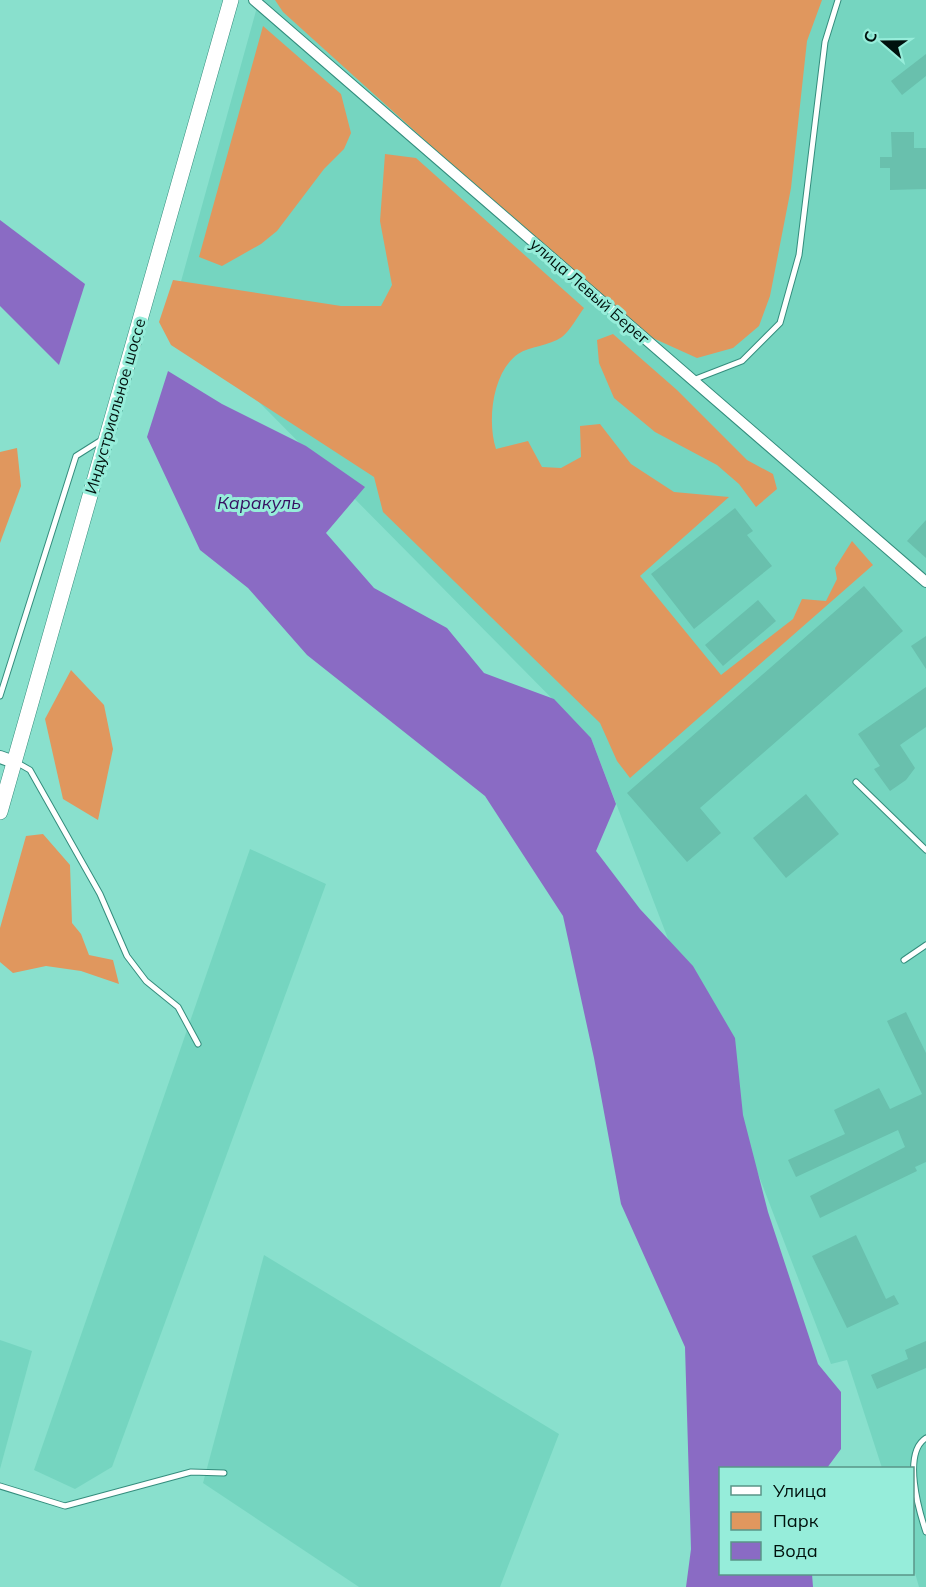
<svg xmlns="http://www.w3.org/2000/svg" width="926" height="1587" font-family="Mulish,sans-serif">
	<style>
		.built { fill: #75d5c0 }
		.green { fill: #e0975e }
		.water { fill: #8a6bc4 }
		.building { fill: #69c0ad }
		.lines { fill: none; stroke-linecap: round; stroke-linejoin: round }
		.service-casing { stroke: #348d7d; stroke-width: 7 }
		.minor-casing { stroke: #348d7d; stroke-width: 12 }
		.tertiary-casing { stroke: #348d7d; stroke-width: 14 }
		.secondary-casing { stroke: #348d7d; stroke-width: 16 }
		.service { stroke: #fff; stroke-width: 5 }
		.minor { stroke: #fff; stroke-width: 10 }
		.tertiary { stroke: #fff; stroke-width: 12 }
		.secondary { stroke: #fff; stroke-width: 15 }
		.labels { text-anchor: middle; stroke-width: 6; stroke-linejoin: round; paint-order: stroke }
		.street-label { font-size: 16px; fill: #00110d; stroke: #96edda }
		.water-label { font-size: 18px; font-style: italic; fill: #361162; stroke: #96edda }
	</style>
	<rect width="100%" height="100%" fill="#89e0cd"/>
	<g class="built">
		<path d="M259,0H926V1587H919L913,1566L912,1468H882L847,1360L831,1364L591,738L172,314Z"/>
		<path d="M250,849L326,884L112,1467L75,1489L34,1470Z"/>
		<path d="M264,1255L559,1434L500,1587H359L203,1483Z"/>
		<path d="M0,1340L32,1351L0,1469Z"/>
	</g>
	<g class="green">
		<path d="M275,0H822L807,41L791,188L770,296L759,326L733,348L697,358L635,330L283,12Z"/>
		<path d="M263,26L341,94L351,133L344,149L324,169L277,231L261,244L222,266L199,257Z"/>
		<path d="M385,154L416,158L584,308C578,316 570,331 562,337C549,346 530,346 518,354C492,372 487,422 496,449L528,441L542,467L561,468L581,457L580,426L600,424L631,464L674,492L729,497L640,576L721,675L793,619L802,599L826,601L837,579L835,568L852,541L873,565L630,778L617,761L600,723L383,512L374,477L171,345L159,322L173,280L341,306H381L392,285L380,221Z"/>
		<path d="M613,334L677,390L747,460L773,474L777,489L756,507L739,484L717,465L655,432L614,398L599,363L597,340Z"/>
		<path d="M17,448L21,486L0,543V452Z"/>
		<path d="M71,670L104,705L113,749L98,820L63,799L45,719Z"/>
		<path d="M43,834L70,865L72,923L81,934L89,955L113,960L119,984L81,971L46,966L13,973L0,962V928L26,836Z"/>
	</g>
	<g class="water">
		<path d="M0,220L85,284L59,365L0,306Z"/>
		<path d="M168,371L222,404L306,446L365,487L326,533L374,588L447,628L484,673L554,699L591,738L616,804L596,851L640,909L693,966L735,1038L743,1115L768,1212L818,1364L841,1392V1449L827,1468H720V1574H812L813,1587H686L691,1549L685,1347L621,1204L594,1058L563,916L485,796L307,655L248,588L200,550L147,437Z"/>
	</g>
	<g class="building">
		<path d="M926,54V76L902,95L891,81Z"/>
		<path d="M891,132H914V148H926V189L890,190V168H880V157H892Z"/>
		<path d="M735,508L753,531L747,535L772,566L694,629L651,574Z"/>
		<path d="M926,520V558L907,541Z"/>
		<path d="M864,586L903,631L700,808L721,833L687,862L627,793Z"/>
		<path d="M758,600L776,621L723,666L705,645Z"/>
		<path d="M926,636V669L911,646Z"/>
		<path d="M926,687V727L900,745L915,768L906,780L890,791L874,769L880,766L858,734Z"/>
		<path d="M806,794L839,834L786,878L753,838Z"/>
		<path d="M906,1012L926,1053V1162L915,1167L917,1171L820,1218L810,1196L905,1147L898,1130L796,1177L788,1160L845,1134L834,1110L879,1088L890,1109L922,1094L887,1021Z"/>
		<path d="M856,1235L886,1299L894,1295L899,1304L847,1328L812,1256Z"/>
		<path d="M926,1341V1368L877,1389L871,1375L908,1359L905,1350Z"/>
	</g>
	<g class="lines">
		<g class="service-casing">
			<g id="service">
				<path d="M693,380L742,361L780,323L799,255L825,42L838,0"/>
				<path d="M0,696L76,456L103,439"/>
				<path d="M16,762L30,770L100,894L127,956L146,981L178,1007L198,1044"/>
				<path d="M856,782L926,850"/>
				<path d="M904,960L926,945"/>
				<path d="M926,1438C902,1453 919,1511 926,1532"/>
				<path d="M0,1486L65,1506L191,1472L224,1473"/>
			</g>
		</g>
		<g class="minor-casing">
			<path id="minor" d="M254,0L926,582"/>
		</g>
		<g class="tertiary-casing">
			<path id="tertiary" d="M0,757L14,762"/>
		</g>
		<g class="secondary-casing">
			<path id="secondary" d="M0,812L231,0"/>
		</g>
		<use href="#service" class="service"/>
		<use href="#minor" class="minor"/>
		<use href="#tertiary" class="tertiary"/>
		<use href="#secondary" class="secondary"/>
	</g>
	<g class="labels">
		<g class="street-label">
			<text transform="translate(590 291) rotate(41)" y="6">улица Левый Берег</text>
			<text transform="translate(115 406) rotate(-74)" y="6">Индустриальное шоссе</text>
		</g>
		<g class="water-label">
			<text x="259" y="509">Каракуль</text>
		</g>
	</g>
	<rect x="719" y="1467" width="195" height="108" fill="#96edda" stroke="#5a9588" stroke-width="1.5"/>
	<rect x="731" y="1486" width="30" height="9" fill="#ffffff" stroke="#5a9588" stroke-width="1.5"/>
	<text x="773" y="1497" font-size="18" fill="#00110d">Улица</text>
	<rect x="731" y="1512" width="30" height="18" fill="#e0975e" stroke="#5a9588" stroke-width="1.5"/>
	<text x="773" y="1527" font-size="18" fill="#00110d">Парк</text>
	<rect x="731" y="1542" width="30" height="18" fill="#8a6bc4" stroke="#5a9588" stroke-width="1.5"/>
	<text x="773" y="1557" font-size="18" fill="#00110d">Вода</text>
	<g transform="translate(884 42) rotate(290)" stroke="#96edda" stroke-width="4.5" paint-order="stroke">
	<path d="M0-4.5L10 22L0 15L-10 22Z" fill="#00110d"/>
	<text y="-9" font-size="16" font-weight="bold" text-anchor="middle" fill="#00110d">С</text>
	</g>
</svg>
